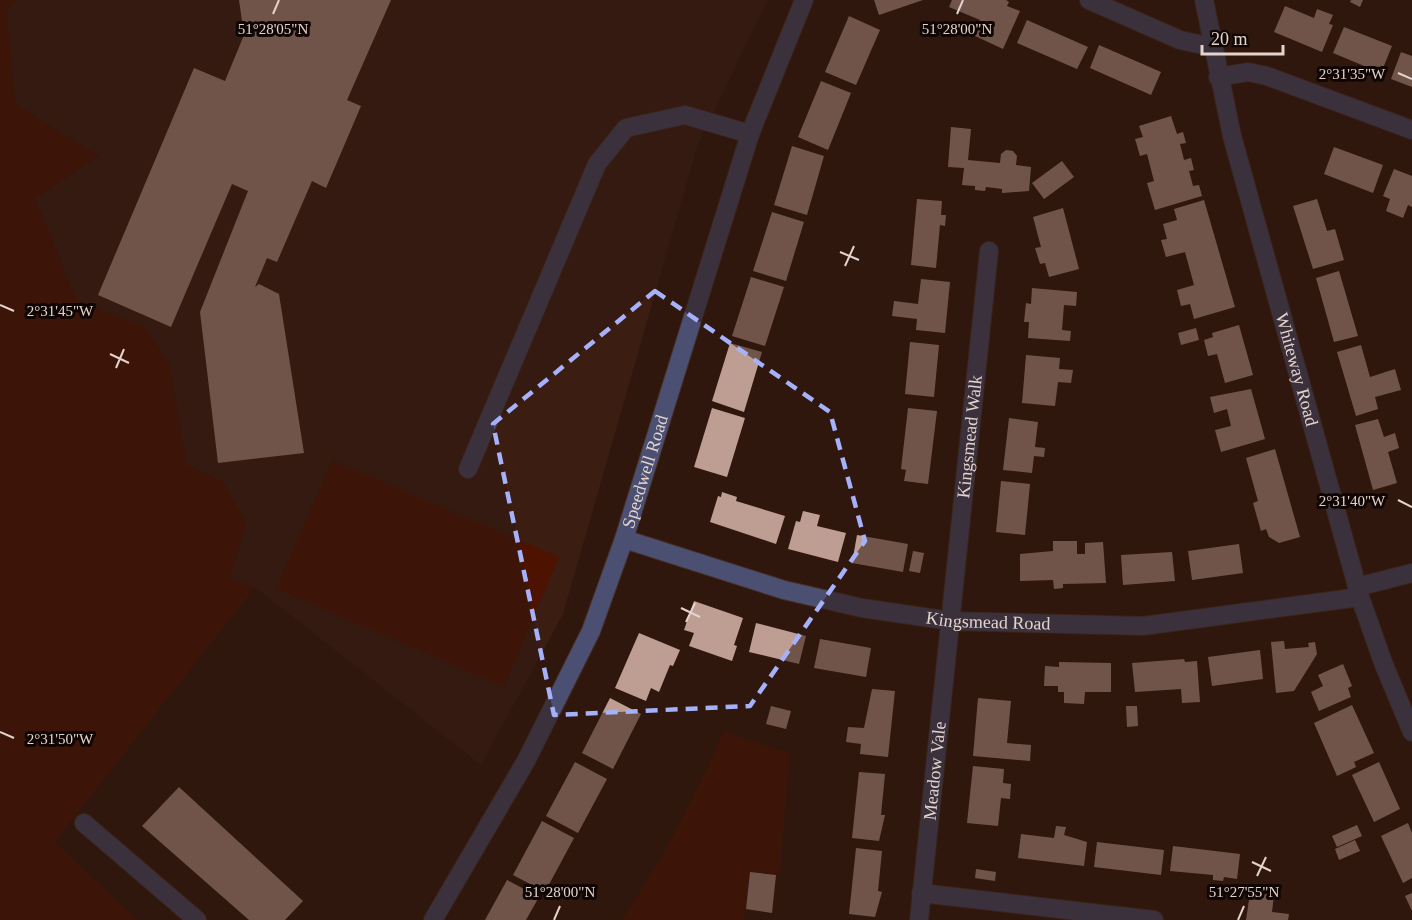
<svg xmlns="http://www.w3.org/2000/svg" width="1412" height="920" font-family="Georgia,serif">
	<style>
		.built { fill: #3b1d12 }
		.green { fill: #4d1300 }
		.building { fill: #be9e93 }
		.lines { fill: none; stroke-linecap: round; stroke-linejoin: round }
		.minor-casing { stroke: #483129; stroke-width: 20 }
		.minor { stroke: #4b5073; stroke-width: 18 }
		.marked { fill: none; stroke: #a6b1fc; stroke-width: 4.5; stroke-dasharray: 12 8; stroke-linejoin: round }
		.ticks { fill: none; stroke: #e4d3cd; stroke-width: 2 }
		.labels { text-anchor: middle; stroke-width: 6; stroke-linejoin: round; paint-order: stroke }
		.street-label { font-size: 18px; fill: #e4d3cd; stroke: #0f0603 }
		.ticks-label { font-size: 15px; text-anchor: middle; fill: #e4d3cd; stroke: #0f0603; stroke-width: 6; stroke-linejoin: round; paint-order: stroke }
	</style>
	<rect width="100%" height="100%" fill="#2f170e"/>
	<path class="built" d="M16,0H768L698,144L563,614L481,765L255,587L230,580L246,522L223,482L187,465L169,363L144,327L77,300L35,198L98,156L16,104L6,13Z"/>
	<g class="green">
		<path d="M0,0H16L6,13L16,104L99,156L35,199L77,300L144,327L169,364L187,465L223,482L246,522L230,579L255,587L54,842L137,920H0Z"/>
		<path d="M332,460L559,557L504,687L276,589Z"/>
		<path d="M724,732L789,753L780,874L750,871L744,920H622C663,860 694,797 724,732Z"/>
	</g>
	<g class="building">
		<path d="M239,0H391L347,100L361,106L326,188L312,181L277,262L267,258L255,287L259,284L279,294L304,453L218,463L200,312L248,191L232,184L171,327L98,295L194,68L225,81L244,35Z"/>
		<path d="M874,0H923L879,15Z"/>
		<path d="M952,0H1006L1009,2L1007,6L1020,11L1003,49L973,35L980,20L949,7Z"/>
		<path d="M1351,0H1363L1360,7L1350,2Z"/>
		<path d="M1285,6L1314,18L1317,9L1333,15L1329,24L1333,25L1322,52L1274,32Z"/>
		<path d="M849,16L880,30L856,85L825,72Z"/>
		<path d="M1027,20L1088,47L1077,69L1017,43Z"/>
		<path d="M1344,27L1392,46L1381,73L1333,53Z"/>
		<path d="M1099,45L1161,72L1151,95L1090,68Z"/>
		<path d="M1401,52L1412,56V87L1391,79Z"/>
		<path d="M821,81L851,93L828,150L798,137Z"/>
		<path d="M1171,116L1177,134L1183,132L1186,143L1180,144L1184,160L1191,158L1194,170L1189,171L1193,186L1199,185L1202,196L1155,210L1147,183L1154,181L1147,154L1140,156L1135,139L1143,137L1139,126Z"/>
		<path d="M951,127L971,129L968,160L1000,163L1001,154L1006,150L1013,151L1017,156L1016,165L1031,167L1029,191L1002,193V189L986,187L985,191L975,190V186L962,185L964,168L948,167Z"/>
		<path d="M792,146L824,156L807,215L774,205Z"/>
		<path d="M1334,147L1383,165L1373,193L1324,174Z"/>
		<path d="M1062,161L1074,177L1044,199L1032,183Z"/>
		<path d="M1394,169L1412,176V207L1408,205L1403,218L1386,211L1390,199L1383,196Z"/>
		<path d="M917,199L942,201L941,215H946L945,226L940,225L936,268L911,265Z"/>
		<path d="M1317,199L1327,231L1335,229L1344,260L1313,269L1293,206Z"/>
		<path d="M1204,200L1235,307L1194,319L1190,304L1181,306L1177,290L1194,285L1185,252L1166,257L1161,240L1167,239L1163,224L1177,220L1174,209Z"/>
		<path d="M1063,208L1079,269L1049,277L1045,263L1040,264L1035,248L1041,247L1033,217Z"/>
		<path d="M772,212L804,222L786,281L753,271Z"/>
		<path d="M1339,271L1358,336L1334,342L1316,278Z"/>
		<path d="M751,277L784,287L765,346L732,336Z"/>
		<path d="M921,279L950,282L945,333L916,330L917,319L892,316L894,301L918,304Z"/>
		<path d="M1032,288L1077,292L1076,306L1064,305L1062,330L1071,331L1070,341L1028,338L1029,322H1024L1026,303L1031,304Z"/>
		<path d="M1239,325L1253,375L1225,383L1217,354L1208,356L1204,340L1213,337L1212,333Z"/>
		<path d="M1196,328L1199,340L1181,345L1178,333Z"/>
		<path d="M910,342L939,345L934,397L905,394Z"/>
		<path d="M730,343L762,352L744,412L712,401Z"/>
		<path d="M1361,345L1370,377L1395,369L1401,390L1375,397L1378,409L1356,416L1337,352Z"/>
		<path d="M1026,355L1060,358L1059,369L1073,370L1071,383L1058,382L1055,406L1022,403Z"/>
		<path d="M1251,389L1265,439L1221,452L1215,430L1231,426L1227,409L1214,413L1210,397Z"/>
		<path d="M712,408L745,418L727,477L694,467Z"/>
		<path d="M908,408L937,411L928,484L904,481L906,470L901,469Z"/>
		<path d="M1009,418L1038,422L1035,447L1045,448L1044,457L1034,456L1032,473L1003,470Z"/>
		<path d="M1378,419L1384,437L1395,433L1399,448L1388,452L1397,483L1373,490L1355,425Z"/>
		<path d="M1275,449L1300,537L1279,543L1269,537L1266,529L1261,531L1253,503L1258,501L1246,458Z"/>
		<path d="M1001,481L1030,484L1025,535L996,532Z"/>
		<path d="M722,492L737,497L736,501L785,516L776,544L710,522L718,496L721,497Z"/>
		<path d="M803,511L820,515L817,526L846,533L838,562L788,549L796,521L800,522Z"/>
		<path d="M857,535L908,544L903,572L852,563Z"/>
		<path d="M1053,541H1077V554H1085V543L1103,542L1106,583L1063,584V588L1054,589L1053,580L1020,581V554L1053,551Z"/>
		<path d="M1239,544L1243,573L1192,580L1188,551Z"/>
		<path d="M913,551L924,553L920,573L909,571Z"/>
		<path d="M1172,552L1175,581L1123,585L1121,555Z"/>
		<path d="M694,601L743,618L734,645L737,646L732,661L689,646L694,633L684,630Z"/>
		<path d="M756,623L806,636L799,664L749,652Z"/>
		<path d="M639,633L680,650L673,666L670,665L659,692L651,688L646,701L615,688Z"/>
		<path d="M820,639L871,648L866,677L814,668Z"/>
		<path d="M1284,641L1285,649L1309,647L1308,643L1315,642L1317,654L1294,691L1276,693L1271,642Z"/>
		<path d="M1260,650L1263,679L1212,686L1208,657Z"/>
		<path d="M1184,659L1185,662L1197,661L1200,702L1182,703L1181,689L1135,692L1132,663Z"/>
		<path d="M1059,662L1111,663V692H1085L1084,704L1064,703V692H1058V686H1044L1045,666L1059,667Z"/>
		<path d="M1343,664L1352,686L1348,688L1351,697L1319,711L1311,692L1323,686L1318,675Z"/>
		<path d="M872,689L895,691L888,757L860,754L861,744L846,742L848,727L864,728Z"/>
		<path d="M610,698L641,714L613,769L582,753Z"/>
		<path d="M978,698L1011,701L1007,743L1031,745L1030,761L973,756Z"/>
		<path d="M1352,705L1374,753L1354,762L1356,767L1337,776L1314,723Z"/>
		<path d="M771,706L791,711L786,729L766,724Z"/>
		<path d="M1126,706H1137L1138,726L1127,727Z"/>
		<path d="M575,762L607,779L578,833L546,816Z"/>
		<path d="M1379,762L1400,809L1374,822L1352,775Z"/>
		<path d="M973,766L1004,769L1003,783L1011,784L1010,799L1001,798L998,826L967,823Z"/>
		<path d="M859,772L885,774L881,815H885L879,841L852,838Z"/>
		<path d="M179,787L303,901L285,920H249L142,826Z"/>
		<path d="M542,821L574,838L545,892L513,875Z"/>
		<path d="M1408,823L1412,833V878L1403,883L1381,836Z"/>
		<path d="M1357,825L1362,836L1337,847L1332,836Z"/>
		<path d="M1056,826L1066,827L1064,835L1087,842L1084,866L1018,858L1021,834L1054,838Z"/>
		<path d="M1355,840L1360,851L1339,860L1335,849Z"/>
		<path d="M1097,842L1164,850L1161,875L1094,867Z"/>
		<path d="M1173,846L1240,854L1237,879L1224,877L1223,881L1213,880V875L1170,871Z"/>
		<path d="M856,848L882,851L878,891L882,892L875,917L849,914Z"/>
		<path d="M976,869L996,872L995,881L975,878Z"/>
		<path d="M750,872L776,875L772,913L746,909Z"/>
		<path d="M507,880L539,897L526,920H485Z"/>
		<path d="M1250,893L1274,895L1272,912L1289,914L1288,920H1246Z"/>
		<path d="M1412,893V911L1405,896Z"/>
	</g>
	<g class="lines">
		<g class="minor-casing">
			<g id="minor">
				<path d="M1089,0L1180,40L1212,47"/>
				<path id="s1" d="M1204,0L1232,136L1360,597L1384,665L1412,732"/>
				<path d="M1218,77L1248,72L1267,76L1412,130"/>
				<path d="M468,469L597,164L626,128L685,115L750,134"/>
				<path id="s2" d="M624,539L784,590L862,608L951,621L1143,626L1360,597"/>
				<path d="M1357,587L1412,573"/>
				<path d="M84,823L197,920"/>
				<path d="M921,893L1154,920"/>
				<path id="s3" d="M433,920L526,761L591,631L624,539L750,134L804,0"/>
				<path id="s4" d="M919,920L989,251"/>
			</g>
		</g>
		<use href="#minor" class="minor"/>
	</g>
	<path d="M0 0H1412V920H0ZM655,291L830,412L865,541L750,706L554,715L493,424Z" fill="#2f170e" fill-opacity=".55" fill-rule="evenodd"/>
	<path class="marked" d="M655,291L830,412L865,541L750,706L554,715L493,424Z"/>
	<path class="ticks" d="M273,14L279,0M957,14L963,0M1398,73L1412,79M840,252L859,260M845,266L854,246M0,305L14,311M110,354L129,363M116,368L124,349M1398,500L1412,507M681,608L700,617M686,622L695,603M0,732L14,738M1252,862L1271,871M1257,876L1266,857M554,920L560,906M1238,920L1244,906"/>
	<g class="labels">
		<g class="street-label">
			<text dy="6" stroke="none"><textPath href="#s1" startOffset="381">Whiteway Road</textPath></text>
			<text dy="6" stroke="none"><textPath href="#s4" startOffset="486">Kingsmead Walk</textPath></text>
			<text dy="6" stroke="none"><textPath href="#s3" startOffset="498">Speedwell Road</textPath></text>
			<text dy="6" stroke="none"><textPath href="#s2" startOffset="375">Kingsmead Road</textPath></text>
			<text dy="6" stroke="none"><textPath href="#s4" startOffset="150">Meadow Vale</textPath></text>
		</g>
	</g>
	<g class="ticks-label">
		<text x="273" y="34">51°28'05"N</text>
		<text x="957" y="34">51°28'00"N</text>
		<text x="1352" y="79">2°31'35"W</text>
		<text x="60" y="316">2°31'45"W</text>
		<text x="1352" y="506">2°31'40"W</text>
		<text x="60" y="744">2°31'50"W</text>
		<text x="560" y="897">51°28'00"N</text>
		<text x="1244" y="897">51°27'55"N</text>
	</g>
	<path d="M1202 45v9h81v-9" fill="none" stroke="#e4d3cd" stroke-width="3"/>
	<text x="1211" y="45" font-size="18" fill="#e4d3cd" stroke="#0f0603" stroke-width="4.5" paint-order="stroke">20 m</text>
</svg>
